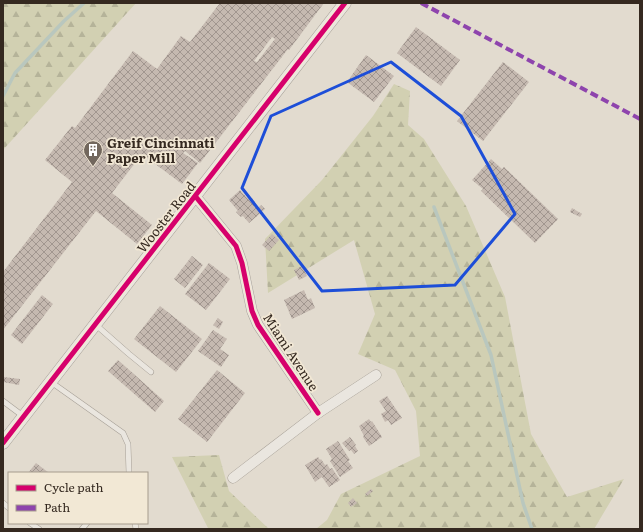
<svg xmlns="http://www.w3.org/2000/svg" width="643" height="532" font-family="Literata,serif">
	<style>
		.forest { fill: url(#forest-firs) }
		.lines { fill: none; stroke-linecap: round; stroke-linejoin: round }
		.stream { stroke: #b9c7be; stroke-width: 3.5 }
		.building { fill: url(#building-cross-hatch); fill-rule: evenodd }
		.service-casing { stroke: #a7a097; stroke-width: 6 }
		.minor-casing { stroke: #a7a097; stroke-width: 11 }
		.tertiary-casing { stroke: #a7a097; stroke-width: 13 }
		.service { stroke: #eae6df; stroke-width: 5 }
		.minor { stroke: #eae6df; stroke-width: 10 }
		.tertiary { stroke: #eae6df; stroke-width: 12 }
		.quiet { stroke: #8e44ad; stroke-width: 4; stroke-dasharray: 8 4; stroke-linecap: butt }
		.cycleway-casing { stroke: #f2e8d5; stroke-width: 8 }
		.cycleway { stroke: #d6006c; stroke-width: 5 }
		.marked { fill: none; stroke: #1d4ed8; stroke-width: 3; stroke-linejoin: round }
		.labels { text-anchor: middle; stroke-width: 3.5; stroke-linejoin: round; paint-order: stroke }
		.poi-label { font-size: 13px; font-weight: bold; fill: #352920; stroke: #f2e8d5; text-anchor: start }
		.street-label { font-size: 13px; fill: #352920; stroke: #f2e8d5 }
	</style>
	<defs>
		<pattern id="forest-firs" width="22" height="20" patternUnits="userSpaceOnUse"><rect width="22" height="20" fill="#d2d0b2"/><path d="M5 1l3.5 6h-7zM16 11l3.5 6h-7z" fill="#b5b399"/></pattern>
		<pattern id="building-cross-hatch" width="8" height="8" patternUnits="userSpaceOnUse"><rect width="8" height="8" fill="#c5b9b0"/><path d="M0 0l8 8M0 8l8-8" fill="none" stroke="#a1968f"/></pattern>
	</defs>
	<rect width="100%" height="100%" fill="#e2dbcf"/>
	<g class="forest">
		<path d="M3,3H136L3,150Z"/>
		<path d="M394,84L410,91L408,125L424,139L466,206L505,297L531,434L567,497L624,479L594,529H316L327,520L341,494L420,456L416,411L395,370L358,354L375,314L354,240L268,293L265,239L322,180L373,116Z"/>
		<path d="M219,455L229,491L269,529L208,528L172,457Z"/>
	</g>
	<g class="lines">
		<g class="stream">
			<path d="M3,96L15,73L64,21L84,3"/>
			<path d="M434,207L491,355L523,503L532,529"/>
		</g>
	</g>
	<g class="building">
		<path d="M220,3H324L289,50L288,49L200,163L185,151L183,153L198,163L182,184L142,154L112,193L152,225L137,244L96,211L3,330V272L72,182L45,160L72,126L75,128L133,51L157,69L181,36L190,42ZM272,37L275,39L257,62L254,61Z"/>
		<path d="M416,27L460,60L441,86L397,53Z"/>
		<path d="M366,55L394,76L374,102L347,82Z"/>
		<path d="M503,62L529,82L483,141L457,121Z"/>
		<path d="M491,159L502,169L504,167L558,219L535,243L481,191L483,189L472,180Z"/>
		<path d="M240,190L249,200L252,198L256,204L254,206L257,209L261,205L265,209L249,223L243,216L241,217L236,212L238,211L229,200Z"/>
		<path d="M572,208L582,214L580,217L570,212Z"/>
		<path d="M272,234L279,240L269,251L262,245Z"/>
		<path d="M192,256L203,265L185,288L174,279Z"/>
		<path d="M209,263L230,279L206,310L185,294Z"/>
		<path d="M302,266L307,276L299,280L294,270Z"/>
		<path d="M304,290L308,300L311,298L315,308L292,319L284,300Z"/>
		<path d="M42,295L53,304L22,344L11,335Z"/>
		<path d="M160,306L202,339L176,372L134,339Z"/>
		<path d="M218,318L223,322L219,329L213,325Z"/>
		<path d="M213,330L227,339L220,349L229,355L221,367L198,351Z"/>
		<path d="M118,360L164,401L155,412L108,371Z"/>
		<path d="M217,370L245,393L207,442L178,419Z"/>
		<path d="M3,377L20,379L19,385L3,382Z"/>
		<path d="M387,396L402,418L391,425L388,420L385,422L381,414L386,411L379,401Z"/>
		<path d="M369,419L371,422L372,421L382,437L369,446L363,437L364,436L359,426Z"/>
		<path d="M350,437L356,445L355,446L358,451L354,454L351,450L349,451L342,443Z"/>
		<path d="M338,441L350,460L348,461L353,468L340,477L330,461L332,459L326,449Z"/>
		<path d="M318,457L320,460L321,459L325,465L327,464L330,469L332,468L340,480L329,487L322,477L315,482L305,465Z"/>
		<path d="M36,463L49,473H28Z"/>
		<path d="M371,489L373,491L367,496L365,494Z"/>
		<path d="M353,498L357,503L351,507L348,503Z"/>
	</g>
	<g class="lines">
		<g class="service-casing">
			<g id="service">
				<path d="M96,325L129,354L151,372"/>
				<path d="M51,382L123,433L128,444L129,473"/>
				<path d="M3,401L23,416"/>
				<path d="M3,503L9,508"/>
				<path d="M30,523L39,529"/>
				<path d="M135,523L136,529"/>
				<path d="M82,529L87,523"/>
			</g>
		</g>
		<g class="minor-casing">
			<g id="minor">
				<path d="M196,197L236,246L242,263L252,311L258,325L318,413"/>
				<path d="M233,478L318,413L376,375"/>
			</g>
		</g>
		<g class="tertiary-casing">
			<path id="tertiary" d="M3,443L345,3"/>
		</g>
		<use href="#service" class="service"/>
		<use href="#minor" class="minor"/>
		<use href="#tertiary" class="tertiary"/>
		<path class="quiet" d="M421,3L640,119"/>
		<g class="cycleway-casing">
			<g id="cycleway">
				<path d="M196,197L236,246L242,263L252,311L258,325L318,413"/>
				<path d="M3,443L345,3"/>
			</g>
		</g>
		<use href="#cycleway" class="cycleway"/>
	</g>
	<path class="marked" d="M391,62L461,116L515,214L455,285L322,291L242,188L271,116Z"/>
	<defs>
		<g id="building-pin" transform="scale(1)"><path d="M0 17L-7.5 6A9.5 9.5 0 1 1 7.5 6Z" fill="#72675d" stroke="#f2e8d5"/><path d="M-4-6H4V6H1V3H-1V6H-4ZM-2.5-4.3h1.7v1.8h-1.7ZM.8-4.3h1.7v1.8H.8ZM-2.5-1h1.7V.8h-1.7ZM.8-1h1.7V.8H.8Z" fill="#fff"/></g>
	</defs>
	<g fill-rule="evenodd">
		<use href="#building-pin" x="93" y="150"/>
	</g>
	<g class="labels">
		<g class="poi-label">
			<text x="107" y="148">Greif Cincinnati<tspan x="107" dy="15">Paper Mill</tspan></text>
		</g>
		<g class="street-label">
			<text transform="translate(166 217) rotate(-52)" y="5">Wooster Road</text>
			<text transform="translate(291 352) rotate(57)" y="5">Miami Avenue</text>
		</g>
	</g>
	<rect width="643" height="532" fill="none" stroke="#352920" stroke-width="8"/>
	<rect x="8" y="472" width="140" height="52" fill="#f2e8d5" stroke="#a69c8d"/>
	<rect x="16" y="485" width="20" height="6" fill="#d6006c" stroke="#a69c8d"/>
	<text x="44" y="492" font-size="12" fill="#352920">Cycle path</text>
	<rect x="16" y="505" width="20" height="6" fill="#8e44ad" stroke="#a69c8d"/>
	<text x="44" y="512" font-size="12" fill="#352920">Path</text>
</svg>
